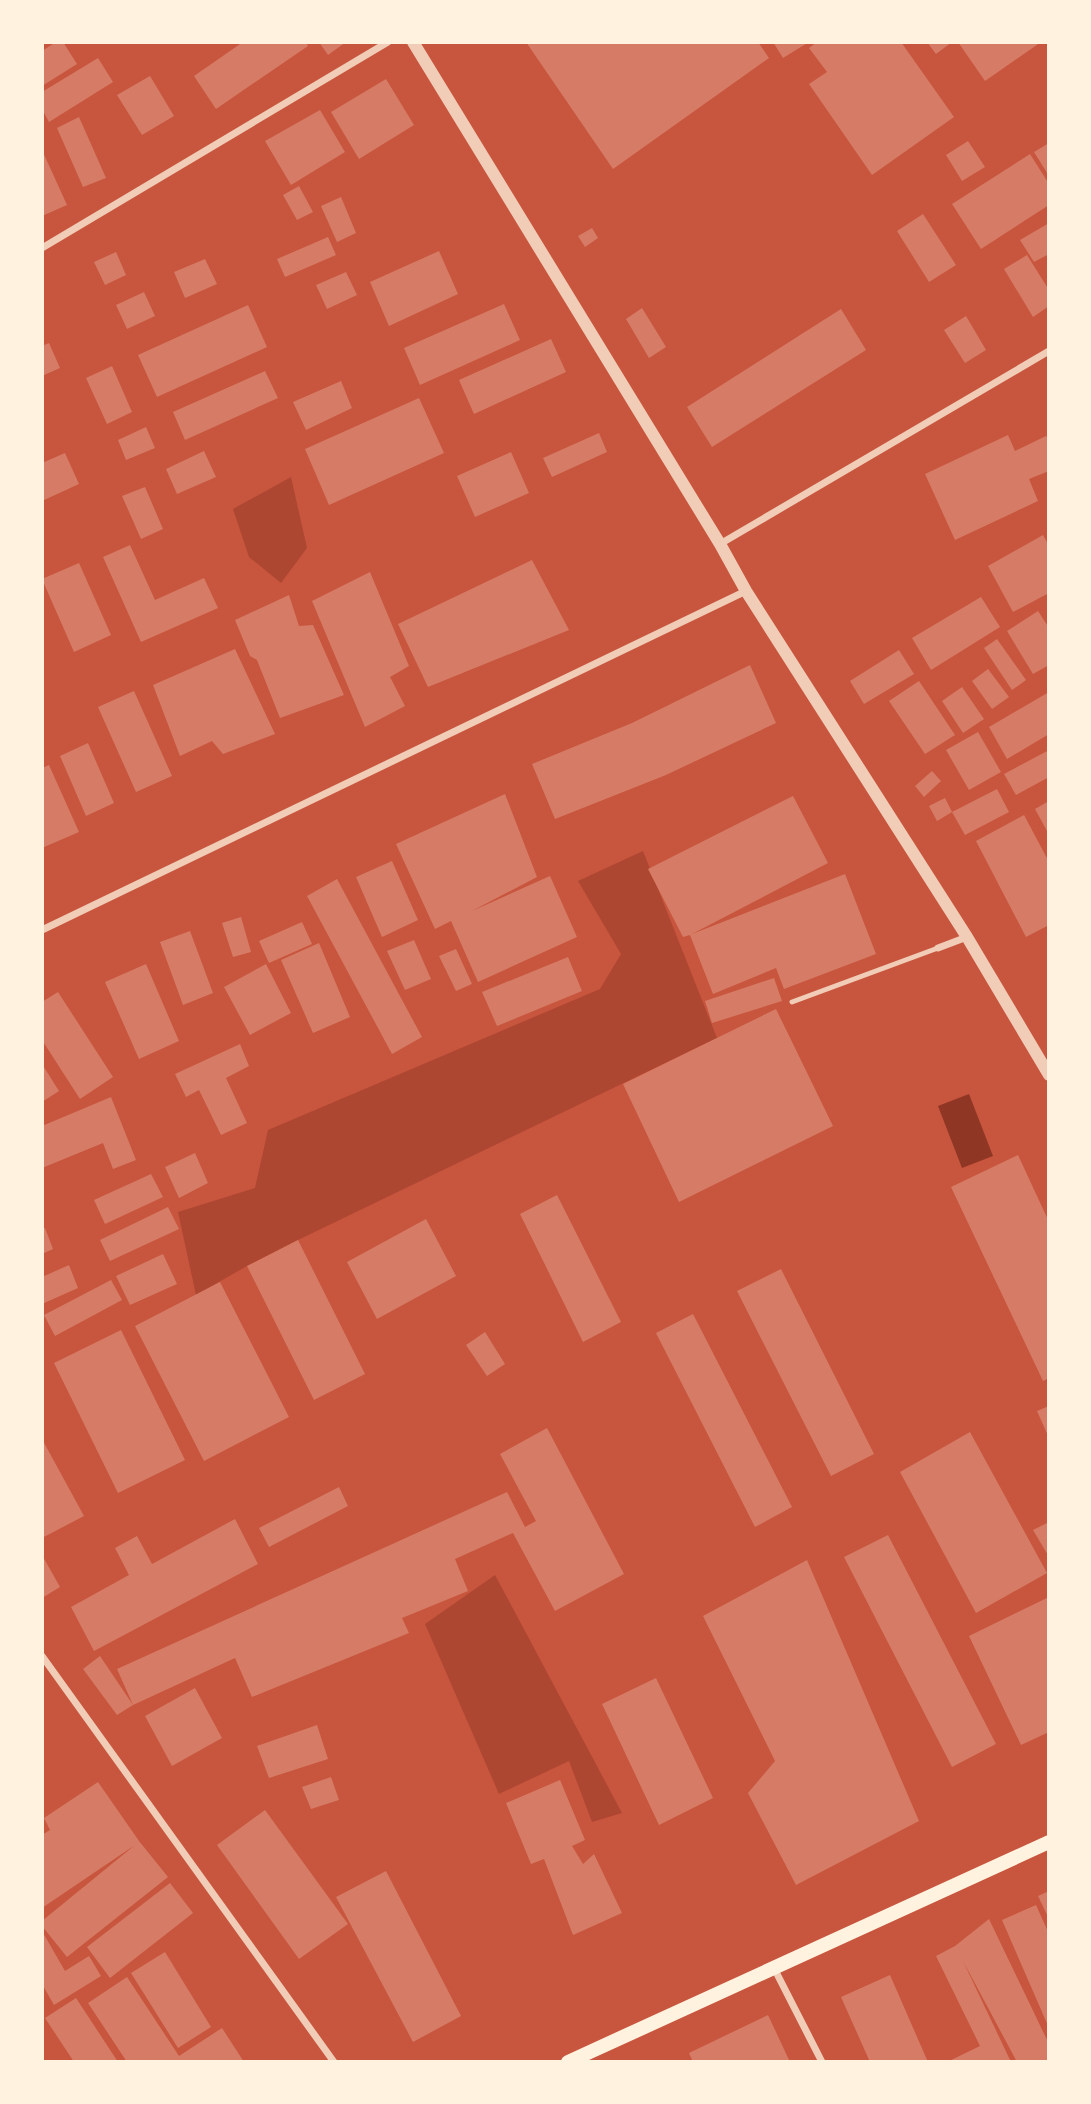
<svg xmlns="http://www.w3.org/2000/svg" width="1091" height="2104" font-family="'Sofia Sans Condensed',sans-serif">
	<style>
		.green { fill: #ae4732 }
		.water { fill: #8f3625 }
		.building { fill: #d67c66 }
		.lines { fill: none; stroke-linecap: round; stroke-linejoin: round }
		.service { stroke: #f1ccb7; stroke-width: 5 }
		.minor { stroke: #f1ccb7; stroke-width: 7 }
		.tertiary { stroke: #f1ccb7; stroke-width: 12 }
		.secondary { stroke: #fff3e0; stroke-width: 14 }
	</style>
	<rect width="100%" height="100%" fill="#c8553d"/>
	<g class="green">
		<path d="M291,477L307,548L281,583L249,557L233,509Z"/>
		<path d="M643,851L717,1038L298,1240L247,1266L196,1295L178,1212L255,1188L268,1130L600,989L621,954L578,881Z"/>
		<path d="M495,1575L622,1813L592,1822L569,1761L499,1794L425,1624Z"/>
	</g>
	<path class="water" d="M969,1094L993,1156L962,1168L938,1106Z"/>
	<g class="building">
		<path d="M56,42H63L77,64L42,86V51Z"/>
		<path d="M243,42H306L308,46L216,109L194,76Z"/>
		<path d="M319,42H346L328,55Z"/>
		<path d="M526,42H758L769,58L613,169Z"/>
		<path d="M773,42H809L783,58Z"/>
		<path d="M817,42H901L954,117L872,175L809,84L827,72L809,48Z"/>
		<path d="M927,42H952L936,54Z"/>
		<path d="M958,42H1041L985,81Z"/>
		<path d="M98,58L113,82L49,122L42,109V92Z"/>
		<path d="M150,76L174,116L142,135L117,95Z"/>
		<path d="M386,79L414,125L359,159L331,112Z"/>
		<path d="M320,110L345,152L291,185L265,141Z"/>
		<path d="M79,117L106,178L83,187L57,128Z"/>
		<path d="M968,141L985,167L962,181L946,155Z"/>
		<path d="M1049,143V176L1034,152Z"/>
		<path d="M42,150L67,205L42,216Z"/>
		<path d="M1030,154L1049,184V205L981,249L952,204Z"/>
		<path d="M299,186L313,212L297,220L283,195Z"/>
		<path d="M341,197L356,233L337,242L321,206Z"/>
		<path d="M923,214L956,265L929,282L897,231Z"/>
		<path d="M1049,223V254L1034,262L1020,240Z"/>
		<path d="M592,228L598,238L585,247L578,236Z"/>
		<path d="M328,237L336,255L285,277L277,259Z"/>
		<path d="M439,251L458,294L389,326L370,282Z"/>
		<path d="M116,252L126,275L105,285L94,262Z"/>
		<path d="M1027,255L1049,290V306L1033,317L1004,269Z"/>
		<path d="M205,259L217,284L185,298L174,272Z"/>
		<path d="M346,272L357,295L327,309L316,285Z"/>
		<path d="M144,292L155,316L127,329L116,305Z"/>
		<path d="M504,304L520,340L420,385L404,348Z"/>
		<path d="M248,305L267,347L157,397L138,355Z"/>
		<path d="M642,308L666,347L649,358L626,319Z"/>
		<path d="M841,309L866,350L712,447L687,407Z"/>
		<path d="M966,316L986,350L965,363L944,330Z"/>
		<path d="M551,339L566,372L474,414L459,380Z"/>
		<path d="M49,343L60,368L42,376V346Z"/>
		<path d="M112,366L132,412L107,424L86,378Z"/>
		<path d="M265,371L278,398L185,440L173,412Z"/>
		<path d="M341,381L352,408L306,430L293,402Z"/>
		<path d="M419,398L444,453L329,505L305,449Z"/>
		<path d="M146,427L155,448L126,460L118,440Z"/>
		<path d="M599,433L607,452L552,477L543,458Z"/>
		<path d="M1008,435L1015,451L1046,436L1049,440V471L1029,479L1038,501L955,540L925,474Z"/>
		<path d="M204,451L216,477L177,494L166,469Z"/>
		<path d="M511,452L529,493L475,517L457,476Z"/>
		<path d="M65,453L79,484L42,501V463Z"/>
		<path d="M145,487L163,529L141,539L122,496Z"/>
		<path d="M1043,535L1049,546V593L1013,612L988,566Z"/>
		<path d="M130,545L155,600L204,578L218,608L141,642L103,557Z"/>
		<path d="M532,560L569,630L428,687L398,624Z"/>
		<path d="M79,563L111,635L74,652L42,579Z"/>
		<path d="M370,572L409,666L390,677L405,706L365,727L312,601Z"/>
		<path d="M289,595L299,626L313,625L344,695L280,718L257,660L250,656L235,620Z"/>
		<path d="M981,597L1000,627L931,670L912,638Z"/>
		<path d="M1038,611L1049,628V665L1033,674L1007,631Z"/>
		<path d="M997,639L1026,680L1012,690L984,648Z"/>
		<path d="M235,649L275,734L223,754L212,741L180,756L153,685Z"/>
		<path d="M899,650L914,674L864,704L850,681Z"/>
		<path d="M750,665L776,723L666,775L555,819L532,764L632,723Z"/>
		<path d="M988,669L1009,697L992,709L972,681Z"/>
		<path d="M919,681L955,735L925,754L889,701Z"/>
		<path d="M962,687L984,719L963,733L942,701Z"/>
		<path d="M134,691L172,776L136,792L98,707Z"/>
		<path d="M1049,692V734L1007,759L989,727Z"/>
		<path d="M978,732L1001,772L969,790L946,750Z"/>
		<path d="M88,743L114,803L86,816L60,756Z"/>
		<path d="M1049,750V777L1016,795L1004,774Z"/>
		<path d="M49,765L79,832L42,848V768Z"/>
		<path d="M932,771L941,781L924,797L915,786Z"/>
		<path d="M997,789L1009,812L965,835L952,812Z"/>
		<path d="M505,794L537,877L472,911L550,876L577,937L478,982L451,921L435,929L396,844Z"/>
		<path d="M793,796L828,863L692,934L845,874L876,954L784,989L776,968L713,994L690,935L683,937L648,869Z"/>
		<path d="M945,798L952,812L937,821L929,806Z"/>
		<path d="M1049,801V829L1047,831L1035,809Z"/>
		<path d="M1024,815L1049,862V925L1026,937L976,841Z"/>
		<path d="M392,861L418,920L382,937L356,877Z"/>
		<path d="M337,879L422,1037L392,1054L307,896Z"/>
		<path d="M241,917L251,952L233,957L222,923Z"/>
		<path d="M302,922L312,944L269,963L259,941Z"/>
		<path d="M190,931L213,993L183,1005L160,942Z"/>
		<path d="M414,940L431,979L405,990L387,951Z"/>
		<path d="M319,943L350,1017L313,1033L281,960Z"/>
		<path d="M456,949L472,984L456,991L439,956Z"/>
		<path d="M568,957L582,991L497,1026L482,992Z"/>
		<path d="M146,964L179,1041L139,1059L105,982Z"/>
		<path d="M266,964L291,1013L250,1035L224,987Z"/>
		<path d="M774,978L782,1001L712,1023L705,1001Z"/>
		<path d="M58,992L113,1077L80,1099L42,1040V1002Z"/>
		<path d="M776,1009L833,1126L679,1202L623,1084Z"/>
		<path d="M240,1044L249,1066L226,1078L247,1123L221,1135L199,1090L186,1097L175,1074Z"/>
		<path d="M42,1064L59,1091L42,1102Z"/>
		<path d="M111,1097L136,1160L113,1169L103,1143L42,1168V1126Z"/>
		<path d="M195,1153L208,1183L179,1198L165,1167Z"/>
		<path d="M1018,1155L1049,1222V1378L1043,1381L951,1187Z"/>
		<path d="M151,1174L163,1197L105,1224L94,1200Z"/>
		<path d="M557,1195L621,1322L583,1342L520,1214Z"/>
		<path d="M168,1207L179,1229L110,1261L100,1240Z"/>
		<path d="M426,1219L456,1276L377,1319L347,1262Z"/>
		<path d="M45,1228L53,1249L42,1254V1229Z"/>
		<path d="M298,1240L365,1374L314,1400L247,1266Z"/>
		<path d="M163,1254L177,1284L130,1305L116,1276Z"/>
		<path d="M69,1265L78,1288L42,1304V1277Z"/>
		<path d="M781,1269L874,1454L831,1476L737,1291Z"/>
		<path d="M111,1280L122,1300L55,1336L44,1315Z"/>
		<path d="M220,1282L289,1417L204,1461L135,1326Z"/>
		<path d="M693,1314L792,1507L755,1527L656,1333Z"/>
		<path d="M121,1330L185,1460L118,1493L54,1363Z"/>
		<path d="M485,1332L505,1364L487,1376L466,1345Z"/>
		<path d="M1049,1406V1438L1037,1411Z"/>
		<path d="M547,1428L624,1574L555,1611L513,1533L455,1559L468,1591L402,1618L409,1633L252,1697L235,1658L133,1705L117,1669L507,1492L525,1527L536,1521L500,1454Z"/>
		<path d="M970,1432L1047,1573L976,1613L900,1472Z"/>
		<path d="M42,1439L84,1516L42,1538Z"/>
		<path d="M339,1487L348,1506L269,1547L259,1528Z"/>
		<path d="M235,1519L258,1564L94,1651L71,1607L129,1575L115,1548L137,1536L152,1564Z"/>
		<path d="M1049,1522V1557L1033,1530Z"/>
		<path d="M888,1535L996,1744L952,1767L844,1557Z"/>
		<path d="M42,1555L60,1587L42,1598Z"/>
		<path d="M807,1560L919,1821L796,1885L748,1793L775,1761L703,1616Z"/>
		<path d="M1049,1597V1732L1021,1745L969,1636Z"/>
		<path d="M100,1656L133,1705L117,1715L83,1669Z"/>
		<path d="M656,1678L713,1798L659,1825L602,1704Z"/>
		<path d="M195,1688L222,1738L172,1766L145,1716Z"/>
		<path d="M317,1725L328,1759L269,1778L257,1746Z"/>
		<path d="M331,1777L339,1800L311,1809L302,1787Z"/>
		<path d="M560,1780L585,1840L572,1846L583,1864L594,1854L622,1913L573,1935L544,1859L531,1864L506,1803Z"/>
		<path d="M98,1782L139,1841L168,1877L67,1957L42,1926V1921L135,1845L42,1908V1835L50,1830L44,1818Z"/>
		<path d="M265,1810L348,1924L299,1959L217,1845Z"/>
		<path d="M386,1871L461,2016L413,2042L336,1897Z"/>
		<path d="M170,1883L193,1913L110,1978L87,1947Z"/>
		<path d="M1049,1891V1919L1038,1896Z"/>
		<path d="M1036,1905L1049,1934V2028L1002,1920Z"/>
		<path d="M989,1919L1049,2044V2062H1017L963,1961L1011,2062H947L980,2046L936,1956L955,1946Z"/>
		<path d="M42,1931L65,1971L89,1956L101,1976L54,2005L42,1984Z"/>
		<path d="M165,1952L211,2027L178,2048L131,1973Z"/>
		<path d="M890,1975L928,2062H870L841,1997Z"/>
		<path d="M127,1977L179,2056L222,2028L244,2062H127L88,2003Z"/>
		<path d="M76,1998L118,2062H74L45,2018Z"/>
		<path d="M768,2015L790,2062H693L689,2053Z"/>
	</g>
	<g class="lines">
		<path class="service" d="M792,1002L938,948"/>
		<g class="minor">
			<path d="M42,248L388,42"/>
			<path d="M720,544L1049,351"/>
			<path d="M42,930L746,591"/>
			<path d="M938,948L967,937"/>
			<path d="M42,1656L334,2062"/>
			<path d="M774,1968L822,2062"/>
		</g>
		<path class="tertiary" d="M413,42L720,544L746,591L967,937L1049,1075"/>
		<path class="secondary" d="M568,2062L1049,1842"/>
	</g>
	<rect width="1091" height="2104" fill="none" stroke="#fff3e0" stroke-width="88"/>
</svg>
